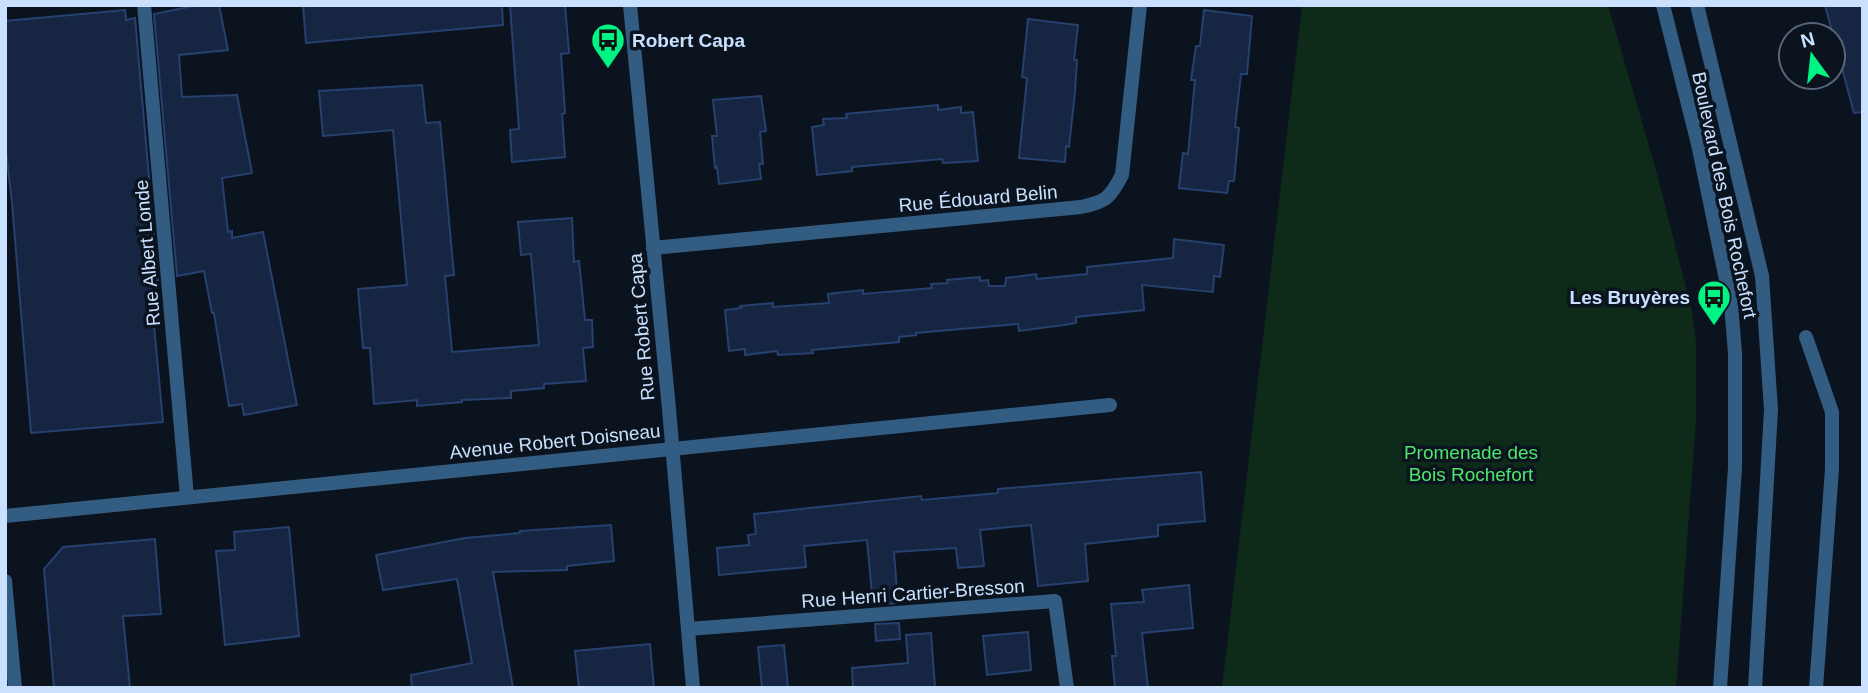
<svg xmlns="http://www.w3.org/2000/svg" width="1868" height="693" font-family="Helvetica,sans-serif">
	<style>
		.green { fill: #0e2a19 }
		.building { fill: #162541; stroke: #26406f; stroke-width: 2 }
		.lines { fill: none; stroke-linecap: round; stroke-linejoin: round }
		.service { stroke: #335c82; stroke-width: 14 }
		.minor { stroke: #335c82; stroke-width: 14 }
		.tertiary { stroke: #335c82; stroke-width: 14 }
		.labels { text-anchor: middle; stroke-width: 7; stroke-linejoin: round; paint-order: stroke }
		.poi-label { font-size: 19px; font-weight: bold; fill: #c9e1ff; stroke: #0b131f; text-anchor: start }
		.street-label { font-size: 19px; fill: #c9e1ff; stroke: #0b131f }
		.park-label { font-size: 19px; fill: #4ee66b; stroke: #0b131f }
	</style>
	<rect width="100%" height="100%" fill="#0b131f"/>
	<path class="green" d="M1302,5H1608L1656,170L1692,311L1696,342V422L1676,688H1222Z"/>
	<g class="building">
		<path d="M198,5H219L228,50L179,55L182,97L237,95L252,173L222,178L228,232L232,231V238L263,232L297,405L244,415L242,404L229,406L214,313H212L204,271L177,276L154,14Z"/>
		<path d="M303,5H502L503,25L306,43Z"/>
		<path d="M510,5H565L569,53L561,54L565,113L562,114L565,157L512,162L510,130L519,129Z"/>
		<path d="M1825,5H1863V112L1854,113Z"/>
		<path d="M125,10L126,20L135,18L158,280L150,282L163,422L31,433L12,203L5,142V21Z"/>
		<path d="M1204,10L1252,16L1247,74H1241L1235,127L1239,128L1234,181H1229L1227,193L1179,188L1183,153L1188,154L1195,80H1191L1196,46H1200Z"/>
		<path d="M1028,19L1078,25L1074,60H1077L1075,92L1069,147L1066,146L1065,162L1019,158L1027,78L1022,77Z"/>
		<path d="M422,85L426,123L440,122L454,275L445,276L452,352L539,345L531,254L521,255L518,222L572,218L574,262L579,261L585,320H592L593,347L583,348L586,381L544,384V388L511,391V398L462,400V402L417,406V400L374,404L370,348H363L358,289L407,285L393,130L323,136L319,91Z"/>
		<path d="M761,96L766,131L760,132L763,164H759L761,179L719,184L717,167L715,168L712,136H717L713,100Z"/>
		<path d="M938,105V110L961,107V113L973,112L978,161L943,163L942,159L852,167V171L817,175L812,127L824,125L823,119L847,118L846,114Z"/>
		<path d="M1174,239L1224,245L1220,277L1214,276L1213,292L1142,285L1144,310L1076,317V323L1064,325L1019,331L1018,324L916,333V335L899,337V342L812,350L813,353L778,355L777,351L745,355V349L729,351L725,310L741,308L740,306L773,303V307L829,303L828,294L863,290V294L932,288L931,284L948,283L947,280L980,277V281L988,280L989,286H1005L1006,278L1036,274L1037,279L1087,274V267L1173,258Z"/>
		<path d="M1201,472L1205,521L1158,525V536L1085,544L1088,581L1038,586L1031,525L980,530L984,566L958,568L956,548L894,552L898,603L873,605L867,540L804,546L806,567L719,575L717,548L749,545L748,535L756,534L754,514L921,496L922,500L998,493V489Z"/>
		<path d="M611,525L614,561L567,566V570L493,572L513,688H412L411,675L472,663L457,579L383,590L376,555L465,538L520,533V531Z"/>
		<path d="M289,527L299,636L225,645L216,551L235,550L234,532Z"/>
		<path d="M155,539L161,614L123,616L130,688H54L44,569L63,547Z"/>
		<path d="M1189,585L1193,628L1142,633L1148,688H1115L1112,656H1116L1111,604L1144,602L1142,590Z"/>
		<path d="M899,623L900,639L876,641L875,624Z"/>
		<path d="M1028,632L1031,670L987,675L983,636Z"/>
		<path d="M931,633L935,688H853L852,668L908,663L906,635Z"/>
		<path d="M650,644L654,688H579L575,651Z"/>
		<path d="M784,645L788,688H762L758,647Z"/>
	</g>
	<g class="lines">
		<path class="service" d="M1806,337L1832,412V469L1816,688"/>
		<g class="minor">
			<path d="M144,5L187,497"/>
			<path d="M630,5L669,409L693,688"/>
			<path d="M653,248L1081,207C1106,202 1110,198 1122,175L1140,5"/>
			<path d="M5,516L1110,405"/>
			<path d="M5,581L15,688"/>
			<path d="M688,629L1055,601L1067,688"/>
		</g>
		<g class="tertiary">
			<path d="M1663,5L1698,144L1731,304L1735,353V468L1720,688"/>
			<path d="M1697,5L1762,276L1771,410L1755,688"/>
		</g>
	</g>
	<defs>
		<g id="bus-pin" transform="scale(1.75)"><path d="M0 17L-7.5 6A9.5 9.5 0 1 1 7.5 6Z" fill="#00f484" stroke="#0b131f"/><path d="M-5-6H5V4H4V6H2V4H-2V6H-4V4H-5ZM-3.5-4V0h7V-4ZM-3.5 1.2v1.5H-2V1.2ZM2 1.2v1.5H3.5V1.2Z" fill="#111"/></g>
	</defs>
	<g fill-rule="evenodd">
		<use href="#bus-pin" x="608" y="40"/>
		<use href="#bus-pin" x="1714" y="297"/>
	</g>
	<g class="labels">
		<g class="poi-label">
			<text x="632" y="47">Robert Capa</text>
			<text x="1690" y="304" text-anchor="end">Les Bruyères</text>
		</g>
		<g class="street-label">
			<text transform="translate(1725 195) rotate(78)" y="7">Boulevard des Bois Rochefort</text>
			<text transform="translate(978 198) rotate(-5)" y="7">Rue Édouard Belin</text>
			<text transform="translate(147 253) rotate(-95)" y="7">Rue Albert Londe</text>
			<text transform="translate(641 327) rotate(-95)" y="7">Rue Robert Capa</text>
			<text transform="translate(555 441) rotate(-6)" y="7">Avenue Robert Doisneau</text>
			<text transform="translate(913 593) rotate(-4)" y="7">Rue Henri Cartier-Bresson</text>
		</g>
		<g class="park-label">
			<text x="1471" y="459">Promenade des<tspan x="1471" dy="22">Bois Rochefort</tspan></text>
		</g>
	</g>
	<rect width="1868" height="693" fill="none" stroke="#c9e1ff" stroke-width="14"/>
	<g transform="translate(1812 56) rotate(345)"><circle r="33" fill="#0b131f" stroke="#576579" stroke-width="2"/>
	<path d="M0-5L12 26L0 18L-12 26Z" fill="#00f484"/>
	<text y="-10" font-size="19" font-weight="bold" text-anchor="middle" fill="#c9e1ff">N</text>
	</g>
</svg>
